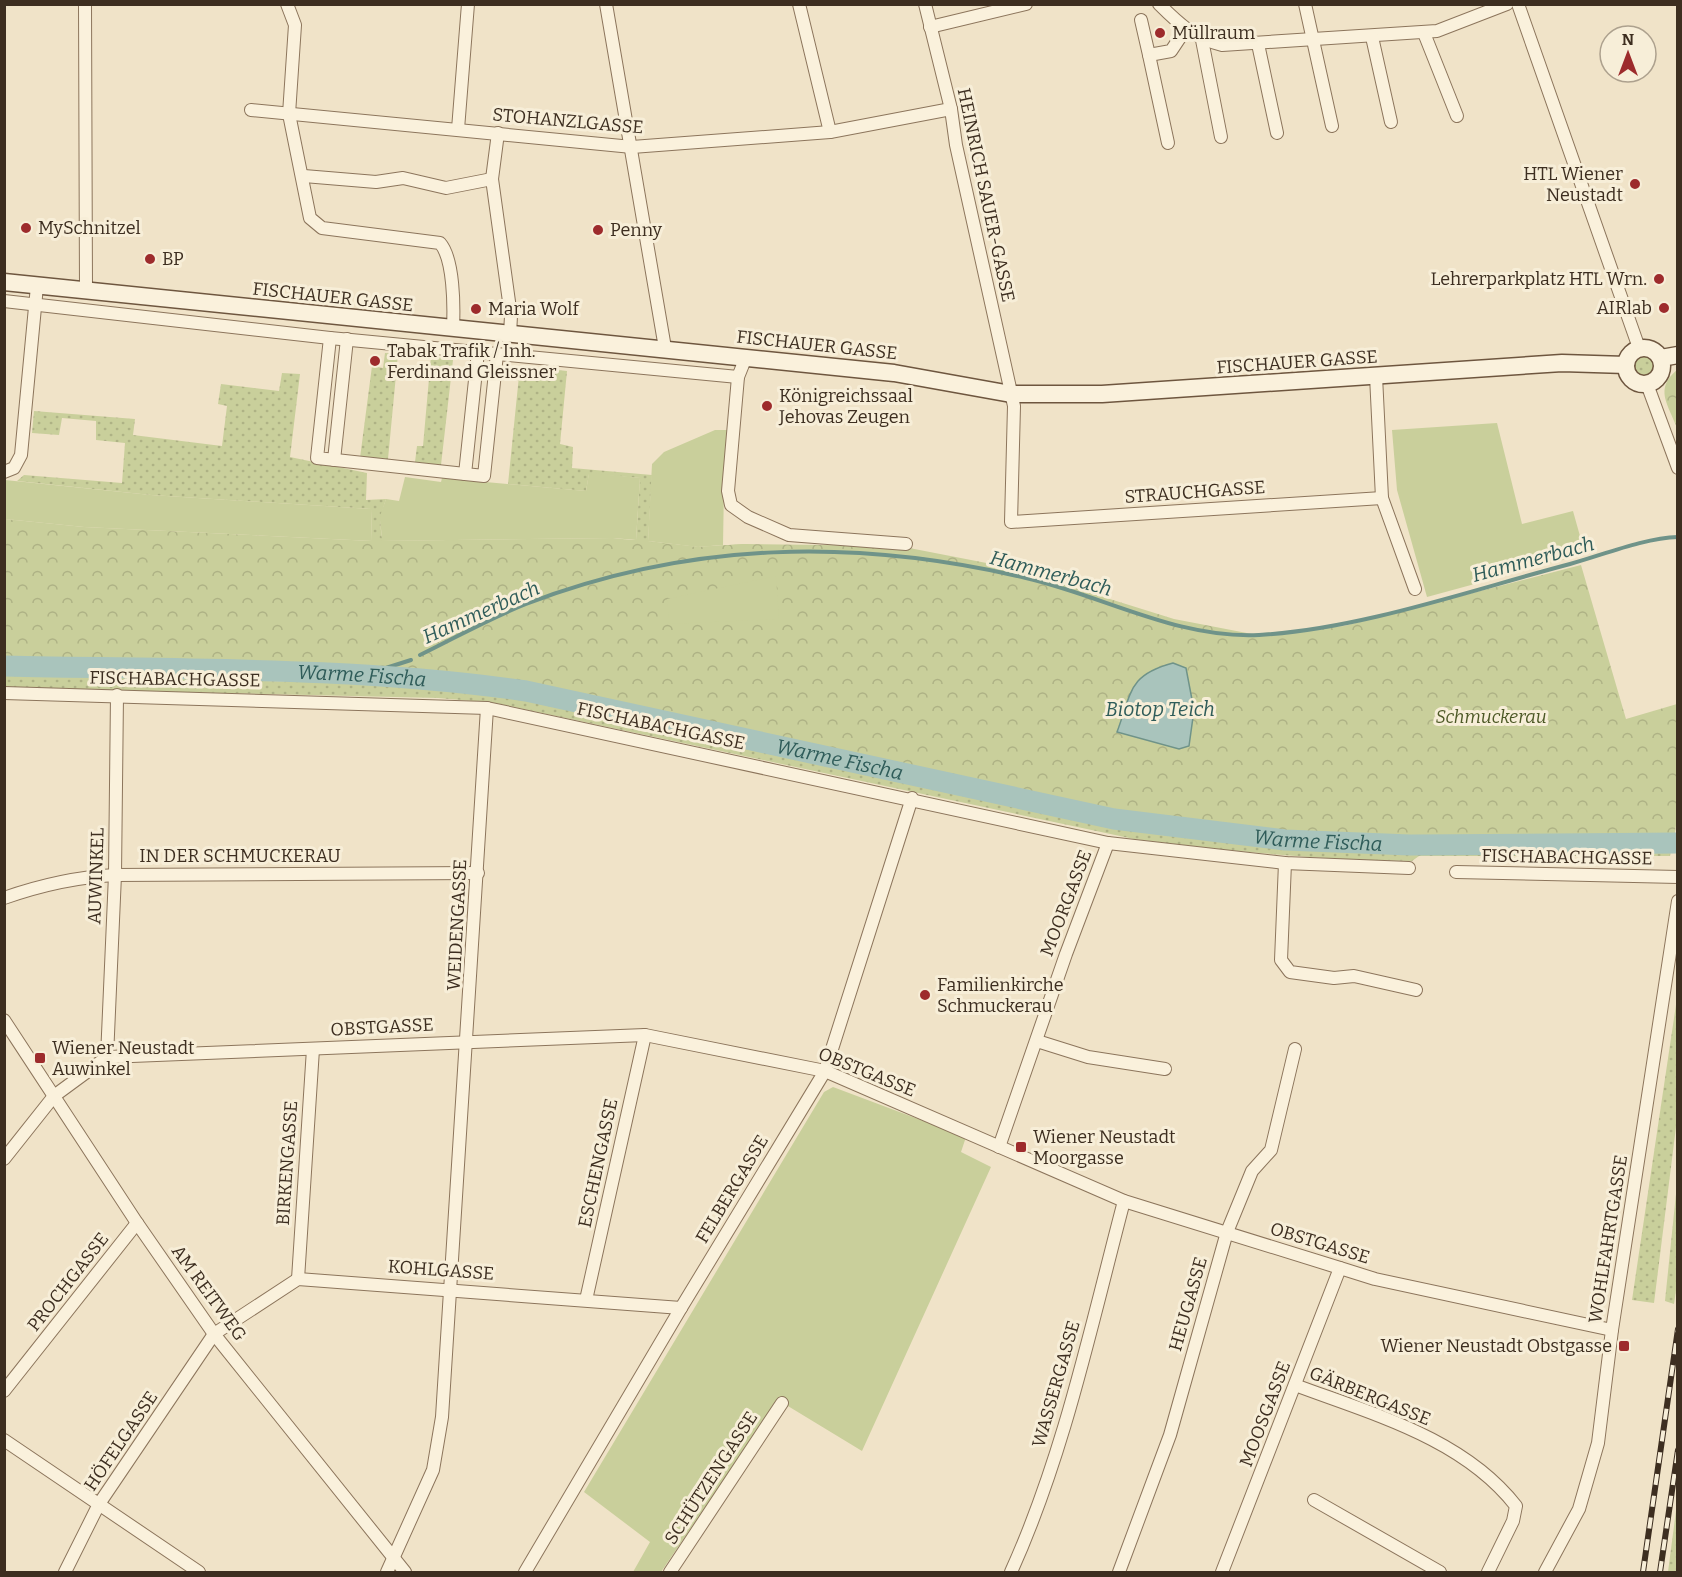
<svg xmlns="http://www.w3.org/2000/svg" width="1682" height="1577" font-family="Bitter,serif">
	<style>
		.grass { fill: url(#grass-dots) }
		.forest { fill: url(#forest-firs) }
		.park { fill: url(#park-crowns) }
		.garden { fill: #c9cf9b }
		.water { fill: #a9c4bc; stroke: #6f9389; stroke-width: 1.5 }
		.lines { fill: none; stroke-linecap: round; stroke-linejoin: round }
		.stream { stroke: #6f9389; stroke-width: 4 }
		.river { stroke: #a9c4bc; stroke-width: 21 }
		.minor-casing { stroke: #8c755c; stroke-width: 14 }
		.secondary-casing { stroke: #6e563f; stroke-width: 19 }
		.minor { stroke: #faf1dc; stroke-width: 12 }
		.secondary { stroke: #faf1dc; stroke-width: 16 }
		.rail-casing { stroke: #3d2e20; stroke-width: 6 }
		.rail { stroke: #f7eed8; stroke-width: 4; stroke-dasharray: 11; stroke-linecap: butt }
		.poi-dot { fill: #9d2b2c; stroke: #f7eed8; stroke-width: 2 }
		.labels { text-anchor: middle; stroke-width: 6; stroke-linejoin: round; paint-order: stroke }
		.poi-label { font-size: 18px; fill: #3d2e20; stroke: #f7eed8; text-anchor: start }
		.street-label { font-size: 18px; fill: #3d2e20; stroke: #f7eed8 }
		.park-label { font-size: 18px; font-style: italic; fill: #4d5926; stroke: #f7eed8 }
		.water-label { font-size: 20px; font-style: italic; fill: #2f5c59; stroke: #f7eed8 }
	</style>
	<defs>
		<pattern id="grass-dots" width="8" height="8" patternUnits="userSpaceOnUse" patternTransform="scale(1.5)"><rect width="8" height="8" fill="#c9cf9b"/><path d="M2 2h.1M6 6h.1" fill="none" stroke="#aeb285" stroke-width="1.8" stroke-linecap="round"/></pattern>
		<pattern id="forest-firs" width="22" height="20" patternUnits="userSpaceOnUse" patternTransform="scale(1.5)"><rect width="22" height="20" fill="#c9cf9b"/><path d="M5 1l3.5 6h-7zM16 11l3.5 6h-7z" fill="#aeb285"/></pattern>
		<pattern id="park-crowns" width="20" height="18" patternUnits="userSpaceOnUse" patternTransform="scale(1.5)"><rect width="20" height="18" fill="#c9cf9b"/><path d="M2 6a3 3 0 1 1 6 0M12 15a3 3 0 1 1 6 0" fill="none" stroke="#aeb285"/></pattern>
	</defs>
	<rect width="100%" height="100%" fill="#f0e3c8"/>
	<g class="grass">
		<circle cx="1645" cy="364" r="11"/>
		<path d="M385,353L398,354L388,459L360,458L372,366L383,368Z"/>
		<path d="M431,356L453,360L441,465L415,462L417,446H423Z"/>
		<path d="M520,366L567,371L560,444L573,447L572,468L652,475L648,541L698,547L744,544L1007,567L1677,817L1670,856H1419L1412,861C1319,860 1226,851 1134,839L495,703L438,698L5,688V675L439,685L526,697L410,671L5,661L4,579L376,555L372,541L371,509L151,495L17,481L24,475L122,483L125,443L96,440V421L62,418L59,435L32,433L34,411L135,419L133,435L222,446L227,406L218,404L221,384L279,391L282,373L300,374L290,457L367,473L366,500L386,499C379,519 378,536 389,554L447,540H636L640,478L589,474L586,491L508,484Z"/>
		<path d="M1677,998V1119L1654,1303L1632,1300Z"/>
		<path d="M1677,1184L1678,1277L1674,1304L1665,1301Z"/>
		<path d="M1677,1503V1572H1668Z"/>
	</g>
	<path class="forest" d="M5,661L410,671L526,688L902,768L901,777L526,697L439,685L5,675Z"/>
	<g class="park">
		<path d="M1677,370V428C1668,404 1654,389 1677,370Z"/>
		<path d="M5,519L84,527L372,541L613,538L698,547L744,544L899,546L1007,567L1174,619L1252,634L1344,626L1581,565L1626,719L1677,704V817L1674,840L1404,843L1285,838L1123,816L526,688L410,671L5,661Z"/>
	</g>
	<g class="garden">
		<path d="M1497,423L1522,524L1573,511L1585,554L1427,597L1397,490L1392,430Z"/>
		<path d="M715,430H729L724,486L723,545L698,547L648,541L652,464L664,452Z"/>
		<path d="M589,473L640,478L636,540L613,538L382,541L380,516L386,499L399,501L405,477L441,482L442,478L586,491Z"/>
		<path d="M5,480L151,495L371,509L372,541L84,527L5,519Z"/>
		<path d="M776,576L779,619L669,624L667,599Z"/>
		<path d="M833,1087L966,1137L961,1152L991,1167L862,1451L778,1400L661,1572H633L650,1542L584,1492L824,1092Z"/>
	</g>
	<path class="water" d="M1173,663L1186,668L1194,710L1189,746L1179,749L1117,732C1132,692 1128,675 1173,663Z"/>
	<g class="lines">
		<g class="stream">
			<path d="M420,655C455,638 490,618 526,604C691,541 855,538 1026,578C1104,596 1177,639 1259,635C1361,629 1471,590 1570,564C1603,555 1644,538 1678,537"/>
			<path d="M367,674L411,660"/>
		</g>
		<path class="river" id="s1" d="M4,666C178,670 354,666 526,691L1114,819L1285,840L1410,845L1678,843"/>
		<g class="minor-casing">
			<g id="minor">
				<path d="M85,4L86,290"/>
				<path d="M287,4L295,25L289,114L310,218L322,228L440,243C454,259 454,307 453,328"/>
				<path d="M606,4L665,348"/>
				<path d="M799,4L830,132"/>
				<path d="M925,4L951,109L956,145L1014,406L1011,522L1382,498"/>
				<path d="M1159,4C1179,24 1194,38 1222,45L1437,31L1507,4"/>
				<path d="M1305,4L1332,126"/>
				<path d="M1518,4L1639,348"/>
				<path d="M1141,20L1149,55L1171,51L1185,30"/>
				<path d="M930,27L1026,4"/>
				<path d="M1424,33L1457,116"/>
				<path d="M1372,37L1391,122"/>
				<path d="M1202,40L1221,137"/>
				<path d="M1258,44L1277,133"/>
				<path d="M1149,55L1168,143"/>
				<path d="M251,110L632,147L830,132L951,109"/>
				<path d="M458,129L468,4"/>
				<path d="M498,133L492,179L511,316L510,334"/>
				<path d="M304,176L376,182L403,178L446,188L492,179"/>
				<path d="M4,301L330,338L738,377"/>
				<path d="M330,338L317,458L465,474"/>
				<path d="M478,352L465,474L484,476L497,354"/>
				<path d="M746,357L738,377L728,491L731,505L748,517L789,535L906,544"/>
				<path d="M1376,376L1382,498L1415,589"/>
				<path d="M1647,384L1678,468"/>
				<path d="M334,460L347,339"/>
				<path d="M4,472L14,468L21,455L37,286"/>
				<path d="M4,693L487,708L1108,843L1285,863L1409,868"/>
				<path d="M1285,863L1281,960L1290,972L1334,978L1354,976L1416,990"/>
				<path d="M1456,872L1678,877"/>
				<path d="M4,898C41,885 76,877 115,875L478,873"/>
				<path d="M4,1020L137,1223L214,1334L405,1572"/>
				<path d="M1037,1041L1088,1057L1165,1069"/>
				<path d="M107,1057L115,875L117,695"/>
				<path d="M999,1147L1066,954L1108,843"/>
				<path d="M4,1159L54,1096L107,1057L645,1035L825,1071L1124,1201L1340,1268L1375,1279L1612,1330"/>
				<path d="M298,1279L313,1049"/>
				<path d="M586,1300L645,1035"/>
				<path d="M1295,1385C1372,1414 1463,1438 1516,1506L1513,1521L1488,1572"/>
				<path d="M4,1391L137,1223"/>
				<path d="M4,1440L199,1572"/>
				<path d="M1314,1500L1440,1572"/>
				<path d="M65,1572L99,1504L214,1334L298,1279L681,1308"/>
				<path d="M387,1572L433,1470L442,1417L487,708"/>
				<path d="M525,1572L681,1308L825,1071L912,798"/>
				<path d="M670,1572L782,1403"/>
				<path d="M1011,1572C1064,1455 1091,1326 1124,1201"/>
				<path d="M1119,1572L1170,1435L1227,1232L1252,1171L1271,1150L1295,1049"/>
				<path d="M1222,1572L1340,1268"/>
				<path d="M1545,1572L1579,1509L1598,1443L1612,1330L1678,901"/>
			</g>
		</g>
		<g class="secondary-casing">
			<g id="secondary">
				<path d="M4,282L894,373L1011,394H1102L1562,363L1626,365"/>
				<circle cx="1644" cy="366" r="18"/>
				<path d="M1661,358L1678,355"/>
			</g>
		</g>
		<use href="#minor" class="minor"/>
		<use href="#secondary" class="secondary"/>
		<g class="rail-casing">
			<g id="rail">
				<path d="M1643,1572L1678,1329"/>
				<path d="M1660,1572L1678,1450"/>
			</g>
		</g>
		<use href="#rail" class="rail"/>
	</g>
	<g class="poi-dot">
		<circle cx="1160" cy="33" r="6"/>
		<circle cx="1635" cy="184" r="6"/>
		<circle cx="26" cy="228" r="6"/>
		<circle cx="598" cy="230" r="6"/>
		<circle cx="150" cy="259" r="6"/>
		<circle cx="1659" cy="279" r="6"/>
		<circle cx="1664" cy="308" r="6"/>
		<circle cx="476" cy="309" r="6"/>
		<circle cx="375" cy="361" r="6"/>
		<circle cx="767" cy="406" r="6"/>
		<circle cx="925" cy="995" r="6"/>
		<rect x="34" y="1052" width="12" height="12" rx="3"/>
		<rect x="1015" y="1141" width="12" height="12" rx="3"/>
		<rect x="1618" y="1340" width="12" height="12" rx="3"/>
	</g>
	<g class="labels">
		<g class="poi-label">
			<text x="1172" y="39">Müllraum</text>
			<text x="1623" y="180" text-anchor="end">HTL Wiener<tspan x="1623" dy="21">Neustadt</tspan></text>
			<text x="38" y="234">MySchnitzel</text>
			<text x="610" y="236">Penny</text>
			<text x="162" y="265">BP</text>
			<text x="1647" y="285" text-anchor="end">Lehrerparkplatz HTL Wrn.</text>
			<text x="1652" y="314" text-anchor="end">AIRlab</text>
			<text x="488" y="315">Maria Wolf</text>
			<text x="387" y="357">Tabak Trafik / Inh.<tspan x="387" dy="21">Ferdinand Gleissner</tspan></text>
			<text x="779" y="402">Königreichssaal<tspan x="779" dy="21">Jehovas Zeugen</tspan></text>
			<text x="937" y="991">Familienkirche<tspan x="937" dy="21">Schmuckerau</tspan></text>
			<text x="52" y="1054">Wiener Neustadt<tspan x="52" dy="21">Auwinkel</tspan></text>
			<text x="1033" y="1143">Wiener Neustadt<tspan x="1033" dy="21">Moorgasse</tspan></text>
			<text x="1612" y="1352" text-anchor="end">Wiener Neustadt Obstgasse</text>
		</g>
		<g class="street-label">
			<text transform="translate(568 121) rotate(5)" y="6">STOHANZLGASSE</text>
			<text transform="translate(986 195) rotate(78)" y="6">HEINRICH SAUER-GASSE</text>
			<text transform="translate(333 297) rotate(6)" y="6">FISCHAUER GASSE</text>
			<text transform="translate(817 345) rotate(6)" y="6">FISCHAUER GASSE</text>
			<text transform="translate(1297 362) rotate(-4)" y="6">FISCHAUER GASSE</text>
			<text transform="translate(1195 492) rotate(-4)" y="6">STRAUCHGASSE</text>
			<text transform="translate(175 679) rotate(1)" y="6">FISCHABACHGASSE</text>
			<text transform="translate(661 726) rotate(12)" y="6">FISCHABACHGASSE</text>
			<text x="240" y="862">IN DER SCHMUCKERAU</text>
			<text transform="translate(1567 857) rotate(1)" y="6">FISCHABACHGASSE</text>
			<text transform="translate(96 876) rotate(-88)" y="6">AUWINKEL</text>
			<text transform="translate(1066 903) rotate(-69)" y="6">MOORGASSE</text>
			<text transform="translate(457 925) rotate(-87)" y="6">WEIDENGASSE</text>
			<text transform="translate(382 1027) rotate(-3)" y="6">OBSTGASSE</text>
			<text transform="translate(867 1072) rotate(22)" y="6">OBSTGASSE</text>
			<text transform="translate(287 1163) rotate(-86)" y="6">BIRKENGASSE</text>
			<text transform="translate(598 1163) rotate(-78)" y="6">ESCHENGASSE</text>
			<text transform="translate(732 1189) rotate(-59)" y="6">FELBERGASSE</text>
			<text transform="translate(1608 1239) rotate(-81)" y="6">WOHLFAHRTGASSE</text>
			<text transform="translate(1320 1243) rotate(17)" y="6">OBSTGASSE</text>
			<text transform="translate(441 1270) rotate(4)" y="6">KOHLGASSE</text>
			<text transform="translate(68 1282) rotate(-52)" y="6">PROCHGASSE</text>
			<text transform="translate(209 1293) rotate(54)" y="6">AM REITWEG</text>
			<text transform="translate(1188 1304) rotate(-74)" y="6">HEUGASSE</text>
			<text transform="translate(1056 1384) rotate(-74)" y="6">WASSERGASSE</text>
			<text transform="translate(1370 1396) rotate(22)" y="6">GÄRBERGASSE</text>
			<text transform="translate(1265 1414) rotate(-69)" y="6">MOOSGASSE</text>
			<text transform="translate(121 1441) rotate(-56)" y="6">HÖFELGASSE</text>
			<text transform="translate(711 1478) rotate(-57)" y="6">SCHÜTZENGASSE</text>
		</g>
		<g class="park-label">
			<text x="1491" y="723">Schmuckerau</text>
		</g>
		<g class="water-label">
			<text transform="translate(1533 559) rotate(-15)" y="7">Hammerbach</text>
			<text transform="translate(1051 573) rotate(15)" y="7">Hammerbach</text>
			<text transform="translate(481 612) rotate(-24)" y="7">Hammerbach</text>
			<text dy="7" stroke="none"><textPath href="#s1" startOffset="358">Warme Fischa</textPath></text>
			<text x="1160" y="716">Biotop Teich</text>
			<text dy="7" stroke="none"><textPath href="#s1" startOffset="844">Warme Fischa</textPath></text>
			<text dy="7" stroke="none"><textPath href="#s1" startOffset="1330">Warme Fischa</textPath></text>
		</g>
	</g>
	<rect width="1682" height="1577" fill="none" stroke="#3d2e20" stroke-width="12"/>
	<g transform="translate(1628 54)"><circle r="28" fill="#f7eed8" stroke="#ada18e" stroke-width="1.5"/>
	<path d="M0-4.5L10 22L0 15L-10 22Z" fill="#9d2b2c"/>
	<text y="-9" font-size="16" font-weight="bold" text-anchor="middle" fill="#3d2e20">N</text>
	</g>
</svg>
